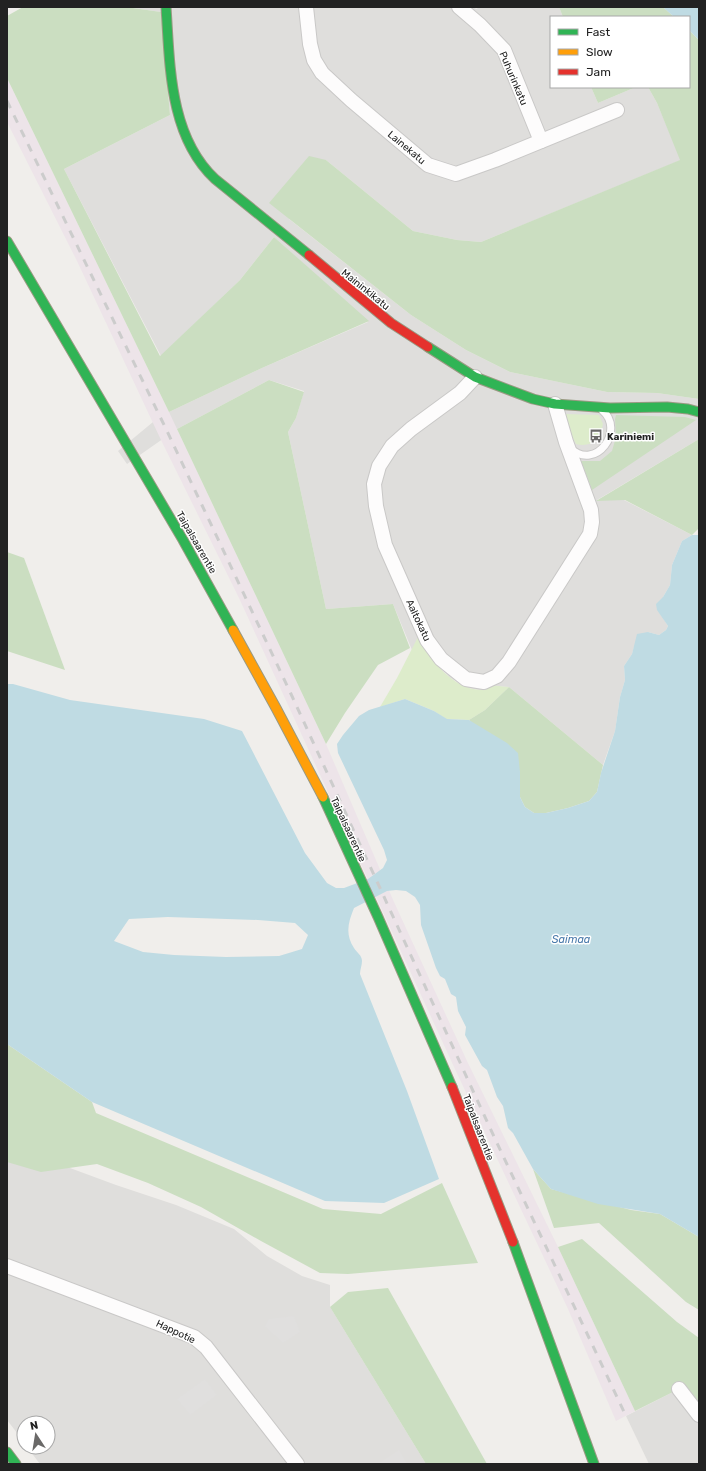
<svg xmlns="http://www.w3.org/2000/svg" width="706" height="1471" font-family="Rubik,sans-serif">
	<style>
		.residential { fill: #dfdedc }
		.industrial { fill: #ede4e9 }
		.grass { fill: #ddeccb }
		.forest { fill: #cbdec1 }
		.parking { fill: #e0dfde }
		.water { fill: #bfdbe3; fill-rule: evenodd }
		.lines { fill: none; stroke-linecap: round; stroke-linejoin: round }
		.lane-casing { stroke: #c9c8c7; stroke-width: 9 }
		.street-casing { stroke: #c9c8c7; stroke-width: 16 }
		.fast-casing { stroke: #999a82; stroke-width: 11 }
		.slow-casing { stroke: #999a82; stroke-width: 11 }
		.jam-casing { stroke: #999a82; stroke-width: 11 }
		.lane { stroke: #fdfcfc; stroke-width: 7 }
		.street { stroke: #fdfcfc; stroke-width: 14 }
		.fast { stroke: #30b455; stroke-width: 9 }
		.slow { stroke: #ff9f0a; stroke-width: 9 }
		.jam { stroke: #e5322d; stroke-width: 9 }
		.rail { stroke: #ccc; stroke-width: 3; stroke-dasharray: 8 8; stroke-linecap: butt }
		.labels { text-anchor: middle; stroke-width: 3; stroke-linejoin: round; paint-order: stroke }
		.street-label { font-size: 10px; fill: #222; stroke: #fff }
		.poi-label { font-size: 10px; font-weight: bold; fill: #222; stroke: #fff; text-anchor: start }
		.water-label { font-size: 11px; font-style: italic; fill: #4a7aab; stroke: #fff }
	</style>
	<rect width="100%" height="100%" fill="#f0eeeb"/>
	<g class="residential">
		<path d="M126,7H474L476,9L480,7H559L563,17H551V87H591L598,103L636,87H648L657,103L681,160L481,242L457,240L413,231L326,160L289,219L411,315L466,350L510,372L607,392L657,393L699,399V439L597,500H624L692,535L682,541L672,565L670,585L663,597V618L668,626L666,630L659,635L648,632L634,647L632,654L624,666L625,680L620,697L615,731L603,765L509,687L493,686L484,691L467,688L449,677L432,659L418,638L412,650L393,604L326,609L288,432L296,418L304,391L269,380L177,429L127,464L118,451L153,422L169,412L262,368L368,322L274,237L240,280L161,356L64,169L170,115L161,12Z"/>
		<path d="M7,1123L70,1168L116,1185L176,1205L234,1229L267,1256L302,1276L330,1285V1307L426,1464H40L27,1447H48V1423H24V1442L7,1420Z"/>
		<path d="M679,1389L699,1415V1464H649L626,1416Z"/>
	</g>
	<path class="industrial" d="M7,78L169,412L326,744L394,902L467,1061L558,1247L635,1411L616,1421L568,1309L454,1067L239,598L161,440L77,261L7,122Z"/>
	<g class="grass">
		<path d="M565,414L599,415L603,424C600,439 591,448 576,444L569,430Z"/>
		<path d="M418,637C433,661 451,689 482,690C486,691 489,687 493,686C498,685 504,687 509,687L485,710L469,720L446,719L434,711L405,699L380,707L397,678Z"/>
	</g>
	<g class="forest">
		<path d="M23,7H126L161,12L170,115L64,169L160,356L240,280L274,237L369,321L262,368L169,412L7,78V16Z"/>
		<path d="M559,7H663L674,17H563Z"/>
		<path d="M689,30L699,40V399L657,393L607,392L510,372L466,350L411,315L269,203L309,156L326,160L413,231L457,240L481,242L680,160L657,103L648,87H689Z"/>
		<path d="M591,87H636L598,103Z"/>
		<path d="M269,380L304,392L296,418L288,432L326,609L393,604L410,648L378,665L345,713L326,744L177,429Z"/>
		<path d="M616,415L685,417L696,420L592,490L581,461H600L612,451L616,437L615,419Z"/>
		<path d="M699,439V528L692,535L625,500L596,501Z"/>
		<path d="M7,552L24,558L65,670L7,651Z"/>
		<path d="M509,687L603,765L597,792L589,801L568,808L546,813H534L525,807L520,797V772L469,720L485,710Z"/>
		<path d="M7,1044L92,1102L96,1113L323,1209L381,1214L442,1183L478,1263L348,1274L320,1273L261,1241L201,1207L148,1183L97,1164L41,1172L7,1162Z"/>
		<path d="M533,1169L551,1189L631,1210L660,1214L699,1237V1310L686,1302L599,1223L554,1228Z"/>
		<path d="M582,1239L677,1322L699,1338V1415L679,1389L635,1411L558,1247Z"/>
		<path d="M388,1288L487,1464H426L330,1307L348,1292Z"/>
	</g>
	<g class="parking">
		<path d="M294,1316L300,1332L283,1343L265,1327L269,1319Z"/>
		<path d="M205,1379L217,1395L190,1415L177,1399Z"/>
		<path d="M399,1450L407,1464H378Z"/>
	</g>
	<g class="water">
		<path d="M663,7H699V40L689,30V17H674Z"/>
		<path d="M692,535H699V1237L660,1214L598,1204L551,1189L533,1169L513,1133L508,1128L503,1106L497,1097L487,1070L482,1066L465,1035L466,1027L458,1011L456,997L451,994L445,979L440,976L436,968L421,925L420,905L415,897L406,891L396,890L387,891L354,908C348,923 345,934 354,948C357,953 362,955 362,961C362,965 360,970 360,974L407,1091L439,1179L384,1203L325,1201L92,1102L7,1044V684H13L70,700L204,719L242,731L305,853L327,883L336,888H344L368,879L383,868L387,860L384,850L338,753L337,744L343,735L359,716L369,710L405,699L434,711L447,719L469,720L507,743L518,753L520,772V797L525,807L534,813H546L568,808L589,801L597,792L601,773L615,731L620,697L625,680L624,666L632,654L637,634L648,632L659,635L666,630L668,626L657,610L656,604L663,597L670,585L672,565L682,541ZM168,917L258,920L295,923L308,935L302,949L279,956L226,957L174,955L143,952L114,941L129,919Z"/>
	</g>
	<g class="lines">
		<g class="lane-casing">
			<path id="lane" d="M570,448C596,472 626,430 602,410"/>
		</g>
		<g class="street-casing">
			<g id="street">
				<path d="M306,7L310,44L314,60L322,73L351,100L428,165L456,174L495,160L617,110"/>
				<path d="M459,7L480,25L504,50L541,141"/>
				<path d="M475,377L460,393L411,429L392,446L379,466L374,484L376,506L385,545L427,640L441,659L466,679L484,682L497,676L509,662L590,534L592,522L591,510L566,442L555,404"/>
				<path d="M7,1266L194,1337L206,1347L297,1464"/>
				<path d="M679,1389L699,1415"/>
			</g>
		</g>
		<g class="fast-casing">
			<g id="fast">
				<path d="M166,7C170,65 169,136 215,179L309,255"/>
				<path d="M7,241L183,540L233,630"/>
				<path d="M428,347L475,377L533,399L555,404L610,408L667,407L688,409L699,412"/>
				<path d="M323,797L378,917L452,1087"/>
				<path d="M513,1242L594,1464"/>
				<path d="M7,1452L16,1464"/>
			</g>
		</g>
		<g class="slow-casing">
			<path id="slow" d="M233,630L276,708L323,797"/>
		</g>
		<g class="jam-casing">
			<g id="jam">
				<path d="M309,255L391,323L428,347"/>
				<path d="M452,1087L513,1242"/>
			</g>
		</g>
		<use href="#lane" class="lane"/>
		<use href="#street" class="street"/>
		<use href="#fast" class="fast"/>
		<use href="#slow" class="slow"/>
		<use href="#jam" class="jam"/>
		<path class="rail" d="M7,101L167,431L291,694L496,1141L626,1416"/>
	</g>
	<defs>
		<g id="bus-bare" transform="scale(1.08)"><path d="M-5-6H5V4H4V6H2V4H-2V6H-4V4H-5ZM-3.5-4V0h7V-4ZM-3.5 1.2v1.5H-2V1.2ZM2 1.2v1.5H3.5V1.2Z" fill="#6a6968" stroke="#fff" stroke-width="2.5" paint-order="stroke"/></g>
	</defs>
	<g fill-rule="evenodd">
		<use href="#bus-bare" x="596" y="436"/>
	</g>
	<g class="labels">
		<g class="street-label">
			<text transform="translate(514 78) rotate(67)" y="4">Puhurinkatu</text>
			<text transform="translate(407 147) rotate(40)" y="4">Lainekatu</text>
			<text transform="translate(366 289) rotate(39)" y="4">Maininkikatu</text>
			<text transform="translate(197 542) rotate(60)" y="4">Taipalsaarentie</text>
			<text transform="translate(419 620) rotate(65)" y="4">Aaltokatu</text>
			<text transform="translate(349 829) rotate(65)" y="4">Taipalsaarentie</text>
			<text transform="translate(479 1127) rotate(69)" y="4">Taipalsaarentie</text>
			<text transform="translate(176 1331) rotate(25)" y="4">Happotie</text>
		</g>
		<g class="poi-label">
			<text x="607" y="440">Kariniemi</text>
		</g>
		<g class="water-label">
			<text x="571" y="943">Saimaa</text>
		</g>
	</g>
	<rect width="706" height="1471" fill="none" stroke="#222222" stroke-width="16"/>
	<rect x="550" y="16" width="140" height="72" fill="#ffffff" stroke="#a7a7a7"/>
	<rect x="558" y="29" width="20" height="6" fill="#30b455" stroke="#a7a7a7"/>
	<text x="586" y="36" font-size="12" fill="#222222">Fast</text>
	<rect x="558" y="49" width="20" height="6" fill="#ff9f0a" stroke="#a7a7a7"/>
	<text x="586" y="56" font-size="12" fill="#222222">Slow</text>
	<rect x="558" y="69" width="20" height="6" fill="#e5322d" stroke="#a7a7a7"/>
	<text x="586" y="76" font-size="12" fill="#222222">Jam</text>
	<g transform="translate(36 1435) rotate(348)"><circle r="19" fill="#ffffff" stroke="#a7a7a7"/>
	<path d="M0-3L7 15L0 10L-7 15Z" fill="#6a6968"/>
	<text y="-6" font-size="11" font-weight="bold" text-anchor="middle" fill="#222222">N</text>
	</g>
</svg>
